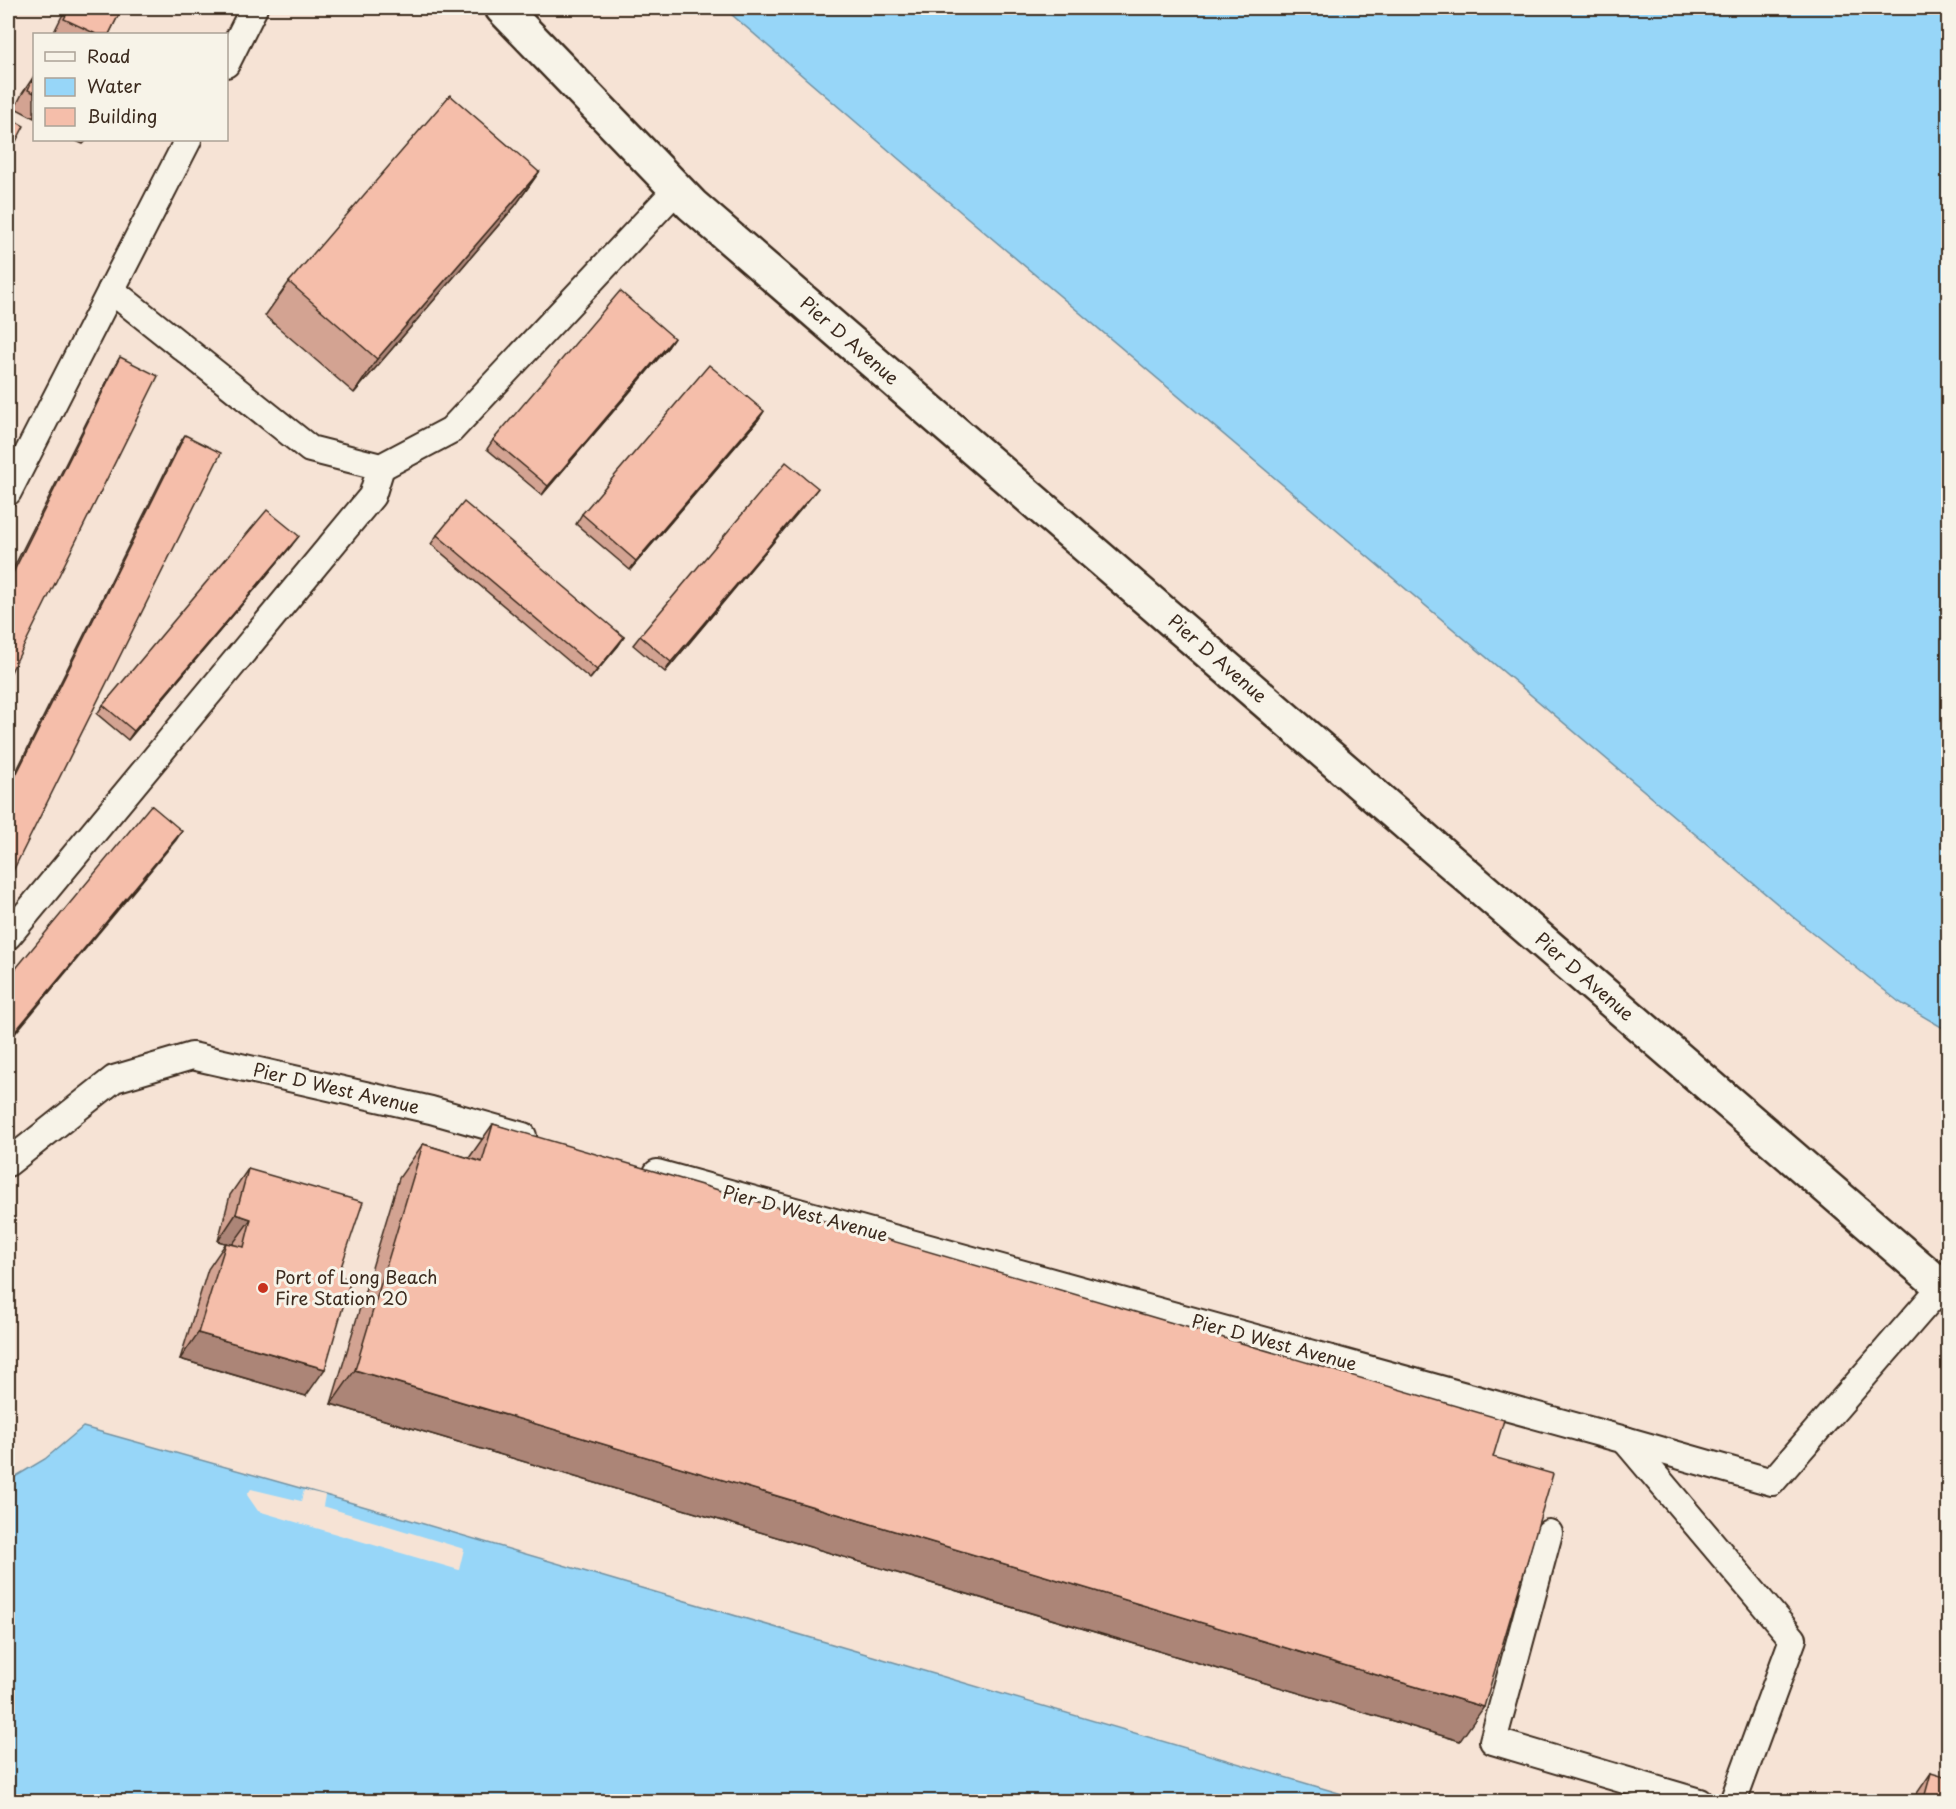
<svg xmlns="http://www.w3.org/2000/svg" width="1956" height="1809" font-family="'Playpen Sans',sans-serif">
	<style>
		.water { fill: #97d6f8; stroke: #7291a1; stroke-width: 1.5 }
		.pier { fill: #f6e3d5 }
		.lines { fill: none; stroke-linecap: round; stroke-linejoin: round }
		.service-casing { stroke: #3b2a1e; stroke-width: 30 }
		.minor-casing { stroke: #3b2a1e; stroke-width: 38 }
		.service { stroke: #f7f3e8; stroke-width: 26 }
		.minor { stroke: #f7f3e8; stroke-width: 33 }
		.wall { fill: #d3a392; stroke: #3b2a1e; stroke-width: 1.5 }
		.shaded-wall { fill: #ac8577; stroke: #3b2a1e; stroke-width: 1.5 }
		.building { fill: #f5beaa; stroke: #3b2a1e; stroke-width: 1.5 }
		.poi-dot { fill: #c8321e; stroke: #f7f3e8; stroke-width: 2 }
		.labels { text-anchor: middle; stroke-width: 6; stroke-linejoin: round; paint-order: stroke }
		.street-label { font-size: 18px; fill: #3b2a1e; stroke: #f7f3e8 }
		.poi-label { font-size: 18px; fill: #3b2a1e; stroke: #f7f3e8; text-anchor: start }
	</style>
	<rect width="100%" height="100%" fill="#f6e3d5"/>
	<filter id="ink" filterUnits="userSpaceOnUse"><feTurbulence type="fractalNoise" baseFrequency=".0167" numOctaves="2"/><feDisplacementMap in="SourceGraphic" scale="12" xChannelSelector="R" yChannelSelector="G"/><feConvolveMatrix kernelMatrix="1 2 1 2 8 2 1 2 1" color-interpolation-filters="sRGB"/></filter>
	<g filter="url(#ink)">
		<g class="water">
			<path d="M724,8H1948V1031L1899,1002L1793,917L929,185Z"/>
			<path d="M83,1427L325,1495L1366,1801L8,1802V1481L45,1459Z"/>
		</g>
		<path class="pier" d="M251,1489L301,1501L304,1490L325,1495L323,1506L464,1549L459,1570L258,1511L247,1495Z"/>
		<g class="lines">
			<g class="service-casing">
				<g id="service">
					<path d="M226,64L254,8"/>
					<path d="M111,290L310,449L381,467L451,430L677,189"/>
					<path d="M8,492L188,140"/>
					<path d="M8,936L372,496L381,467"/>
					<path d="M8,1163L114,1079L192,1056L431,1110L523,1136"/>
					<path d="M657,1173L1625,1440L1772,1482L1942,1286"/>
					<path d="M1625,1440L1793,1639L1733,1802"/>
					<path d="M1549,1533L1493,1741L1699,1802"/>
				</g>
			</g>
			<g class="minor-casing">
				<path id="minor" d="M502,8L692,205L1948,1292"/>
			</g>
			<use href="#service" class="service"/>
			<use href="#minor" class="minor"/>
		</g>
		<g class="wall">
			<path d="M66,8H122L109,34H53Z"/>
			<path d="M34,76V118L15,108L22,94Z"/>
			<path d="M74,140H87L83,144Z"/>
			<path d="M539,172L515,206L354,393L265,316L289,282Z"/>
			<path d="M674,338L668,347L542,495L487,449L493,440Z"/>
			<path d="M120,357L8,678V579L114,367Z"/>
			<path d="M764,411L758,420L630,570L576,524L582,514Z"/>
			<path d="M185,435L8,881V788L179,444Z"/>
			<path d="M811,497L665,672L633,645L640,636Z"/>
			<path d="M437,535L624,637L618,646L590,679L431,544Z"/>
			<path d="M292,545L128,740L97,714L103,705Z"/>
			<path d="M493,1124L1493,1457L1460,1741L331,1404L399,1178L423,1144L469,1158Z"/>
			<path d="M248,1169L338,1276L306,1396L180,1359L208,1269L226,1243L218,1241L230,1195Z"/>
			<path d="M1948,1737V1764L1946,1751Z"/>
			<path d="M1931,1773L1948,1802H1912L1913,1799Z"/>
		</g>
		<g class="shaded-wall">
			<path d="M539,172L515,206L354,393L377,359Z"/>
			<path d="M674,338L668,347L542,495L548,486Z"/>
			<path d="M764,411L758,420L630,570L636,561Z"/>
			<path d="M818,488L811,497L665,672L671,662Z"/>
			<path d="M299,536L292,545L128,740L134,731Z"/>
			<path d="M624,637L618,646L590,679L597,670Z"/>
			<path d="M182,831L176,840L8,1042V1040Z"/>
			<path d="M236,1214L251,1219L232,1245L218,1241Z"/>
			<path d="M198,1333L325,1369L306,1396L180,1359Z"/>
			<path d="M355,1370L1484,1707L1460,1741L331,1404Z"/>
		</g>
		<g class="building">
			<path d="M70,8H122L109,34H96L64,19Z"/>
			<path d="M34,76V93L28,90Z"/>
			<path d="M450,95L539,172L377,359L289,282Z"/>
			<path d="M8,117L24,126L8,157Z"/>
			<path d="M620,291L674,338L548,486L493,440Z"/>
			<path d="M120,357L158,376L8,678V583Z"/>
			<path d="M709,365L764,411L636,561L582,514Z"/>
			<path d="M185,435L221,453L8,881V791Z"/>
			<path d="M786,462L818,488L671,662L640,636Z"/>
			<path d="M464,502L624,637L597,670L437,535Z"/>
			<path d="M267,510L299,536L134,731L103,705Z"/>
			<path d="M151,805L182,831L8,1040V978Z"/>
			<path d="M493,1124L1504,1420L1493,1457L1553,1474L1484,1707L355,1370L423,1144L482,1162Z"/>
			<path d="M248,1169L363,1202L338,1276L351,1279L325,1369L198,1333L226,1243L244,1247L251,1219L236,1214Z"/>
			<path d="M1931,1773L1948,1778V1802H1923Z"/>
		</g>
	</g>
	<circle class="poi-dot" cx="263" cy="1288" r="6"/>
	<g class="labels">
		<g class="street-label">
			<text transform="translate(849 341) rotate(41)" y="6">Pier D Avenue</text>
			<text transform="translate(1217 659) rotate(41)" y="6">Pier D Avenue</text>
			<text transform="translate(1584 977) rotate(41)" y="6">Pier D Avenue</text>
			<text transform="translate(336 1089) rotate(13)" y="6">Pier D West Avenue</text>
			<text transform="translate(805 1214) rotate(15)" y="6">Pier D West Avenue</text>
			<text transform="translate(1274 1343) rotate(15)" y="6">Pier D West Avenue</text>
		</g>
		<g class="poi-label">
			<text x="275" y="1284">Port of Long Beach<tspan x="275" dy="21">Fire Station 20</tspan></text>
		</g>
	</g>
	<rect width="1956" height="1809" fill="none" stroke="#f7f3e8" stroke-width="30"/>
	<rect x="15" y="15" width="1926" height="1779" fill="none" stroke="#3b2a1e" stroke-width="2" filter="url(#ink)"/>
	<rect x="33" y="33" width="195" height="108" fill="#f7f3e8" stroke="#aca397" stroke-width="1.5"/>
	<rect x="45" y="52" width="30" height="9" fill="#f7f3e8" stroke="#aca397" stroke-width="1.5"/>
	<text x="87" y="63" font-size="18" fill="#3b2a1e">Road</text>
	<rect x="45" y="78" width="30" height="18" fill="#97d6f8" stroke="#aca397" stroke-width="1.5"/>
	<text x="87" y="93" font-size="18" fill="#3b2a1e">Water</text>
	<rect x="45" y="108" width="30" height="18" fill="#f5beaa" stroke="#aca397" stroke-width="1.5"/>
	<text x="87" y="123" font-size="18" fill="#3b2a1e">Building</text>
</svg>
